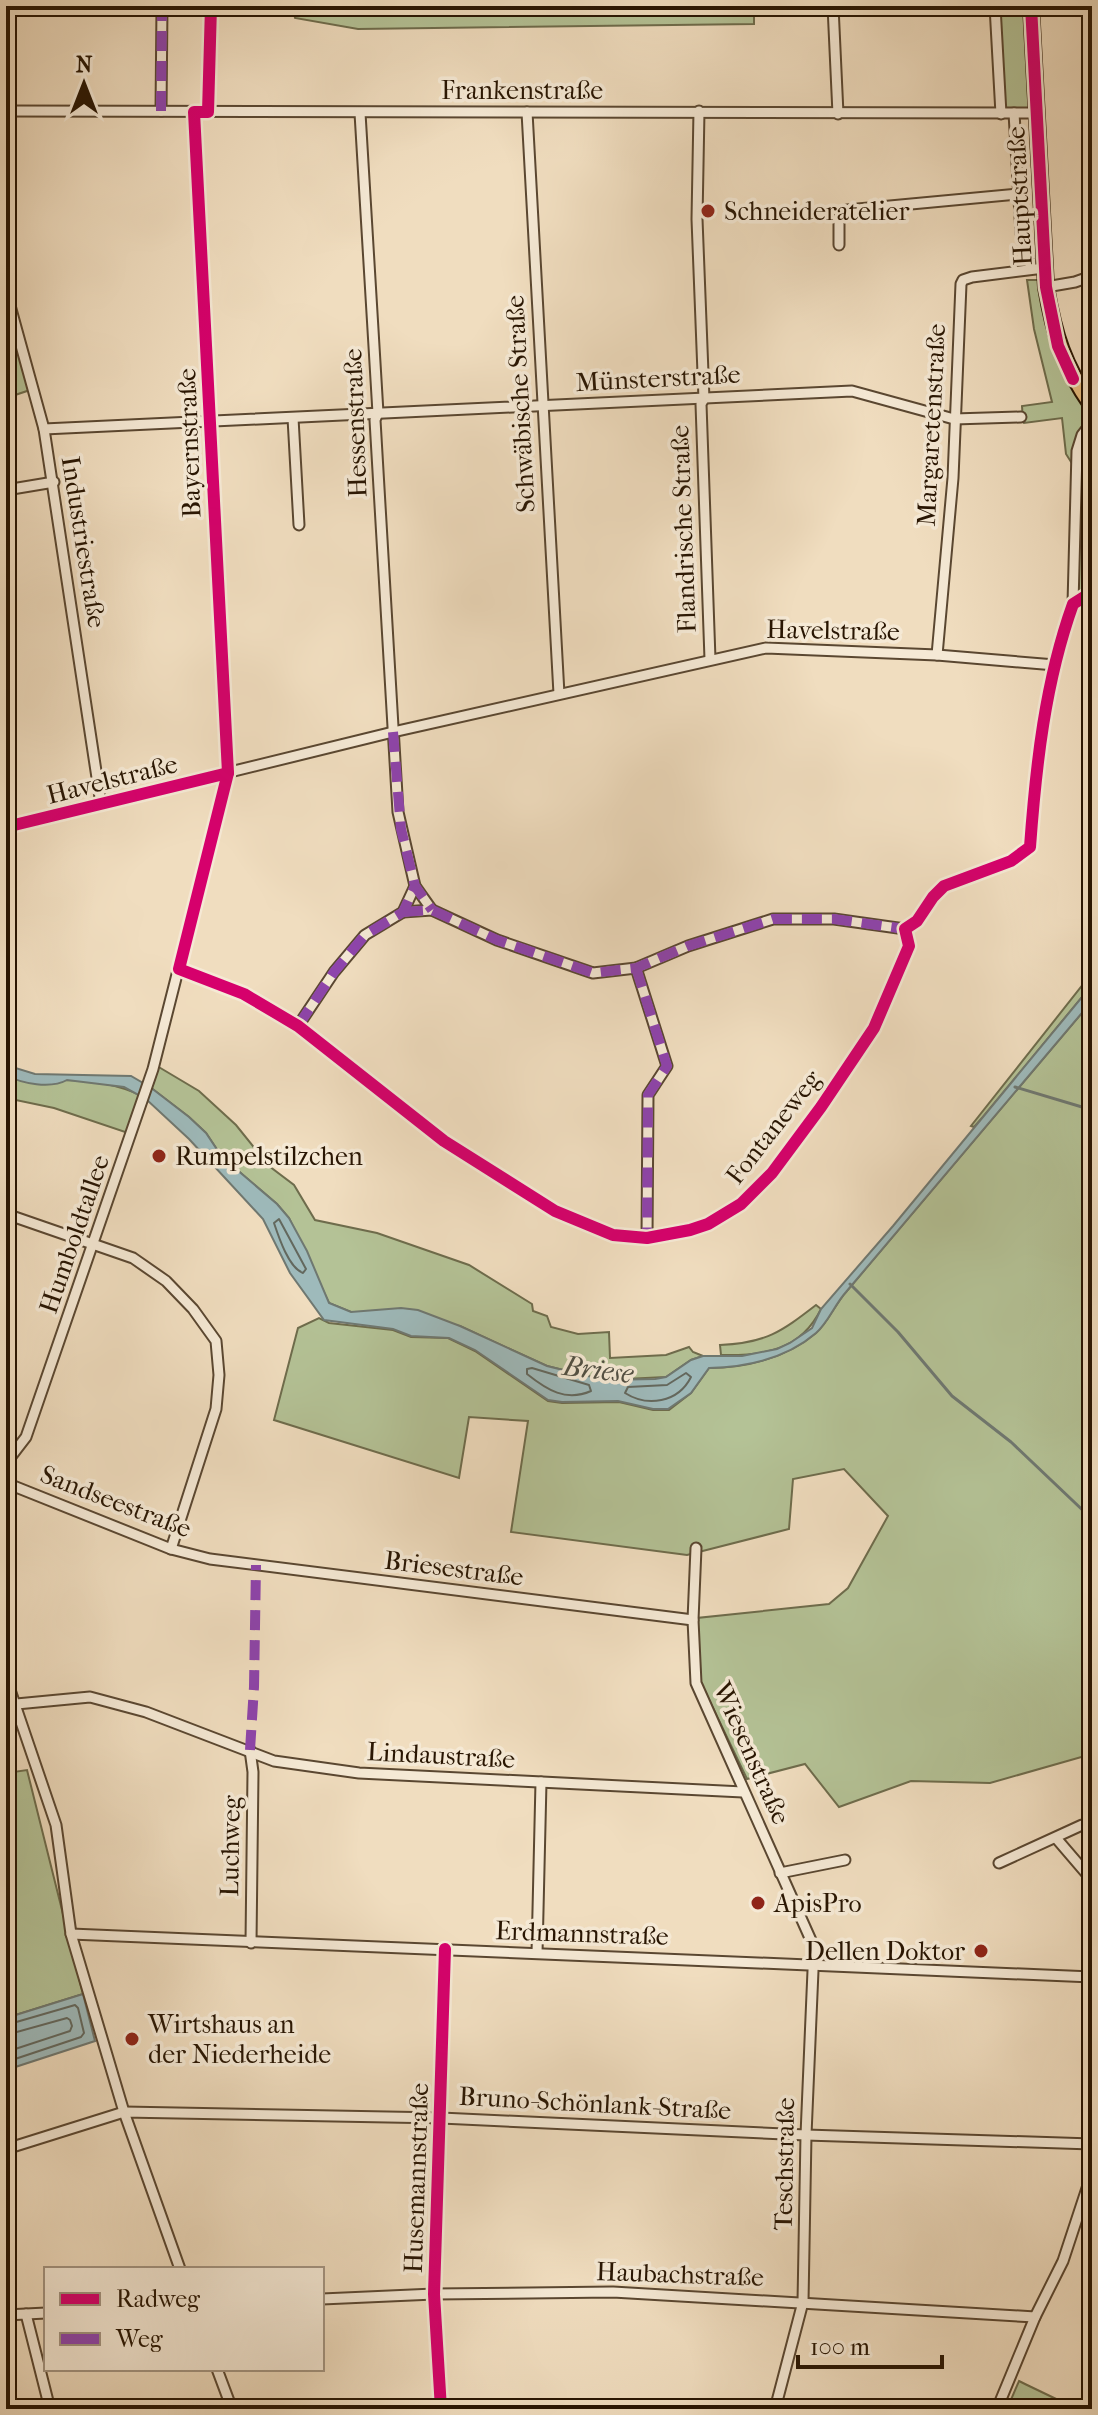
<svg xmlns="http://www.w3.org/2000/svg" width="1098" height="2415" font-family="'IM FELL French Canon',serif">
	<style>
		.green { fill: #b4c296; stroke: #6e6c4c; stroke-width: 2 }
		.water { fill: #9ebabb; stroke: #6f7871; stroke-width: 2 }
		.lines { fill: none; stroke-linecap: round; stroke-linejoin: round }
		.shore { stroke: #63685e; stroke-width: 2 }
		.stream { stroke: #6f7871; stroke-width: 3 }
		.minor-casing { stroke: #5a4731; stroke-width: 13 }
		.primary-casing { stroke: #281502; stroke-width: 18 }
		.minor { stroke: #f5e9d5; stroke-width: 9 }
		.primary { stroke: #e8be80; stroke-width: 14 }
		.quiet { stroke: #8e44ad; stroke-width: 10; stroke-dasharray: 20 10; stroke-linecap: butt }
		.cycleway-casing { stroke: #f5e9d5; stroke-width: 17 }
		.cycleway { stroke: #d6006c; stroke-width: 12 }
		.poi-dot { fill: #8f2418; stroke: #f5e9d5; stroke-width: 3 }
		.labels { text-anchor: middle; stroke-width: 7; stroke-linejoin: round; paint-order: stroke }
		.street-label { font-size: 26px; fill: #281502; stroke: #f5e9d5 }
		.poi-label { font-size: 26px; fill: #281502; stroke: #f5e9d5; text-anchor: start }
		.water-label { font-size: 28px; font-style: italic; fill: #514f43; stroke: #f5e9d5 }
	</style>
	<rect width="100%" height="100%" fill="#f0ddbf"/>
	<filter id="stains"><feTurbulence type="fractalNoise" baseFrequency=".0025" numOctaves="4"/><feColorMatrix values="0 0 0 0 .2 0 0 0 0 .09 0 0 0 0 .02 0 0 0 .5 -.17"/></filter>
	<radialGradient id="worn" r=".72"><stop offset=".6" stop-color="#630" stop-opacity="0"/><stop offset="1" stop-color="#630" stop-opacity=".3"/></radialGradient>
	<g class="green">
		<path d="M293,6H754V24L358,29L295,18Z"/>
		<path d="M991,6H1027L1032,109H997Z"/>
		<path d="M1027,280H1042L1092,417V598L1075,606L1073,465L1066,454L1062,418L1024,423L1023,421L1022,406L1052,402L1034,329Z"/>
		<path d="M6,303L30,390L6,398Z"/>
		<path d="M1092,973V985L983,1117L974,1127L971,1126Z"/>
		<path d="M1092,1001V1754L990,1783L911,1781L839,1807L805,1764L747,1779L701,1683L697,1618L829,1604L848,1588L888,1516L844,1469L793,1479L789,1529L687,1555L511,1532L528,1421L469,1417L459,1478L274,1420L298,1328L319,1318L329,1323L393,1330L411,1337L448,1338L475,1351L548,1401L562,1403L619,1402L653,1410H669L691,1393L709,1368C745,1368 787,1358 816,1333C828,1323 835,1304 846,1292Z"/>
		<path d="M152,1063L199,1091L236,1125L269,1166L294,1185L315,1220L377,1233L469,1265L532,1304L533,1311L547,1316L551,1327L578,1334L609,1332L610,1358L666,1355L689,1347L693,1352L703,1356L691,1360L666,1377L604,1380L547,1366L460,1326L351,1312L329,1303L289,1218L277,1204L222,1157L206,1133L189,1117L150,1087Z"/>
		<path d="M6,1075C21,1084 44,1079 62,1080C89,1080 118,1084 142,1096L131,1134L54,1108L6,1098Z"/>
		<path d="M816,1305L821,1309C801,1350 765,1356 721,1355L720,1345C766,1343 781,1332 816,1305Z"/>
		<path d="M27,1770L83,1994L6,2018V1773Z"/>
		<path d="M1019,2381L1025,2384L1077,2409H1007Z"/>
	</g>
	<g class="water">
		<path d="M1092,985V1001L846,1292C835,1304 828,1323 816,1333C787,1358 746,1367 709,1368L691,1393L668,1409H653L618,1401L562,1402L548,1400L475,1350L449,1338L411,1336L393,1329L324,1320L290,1273L263,1219L189,1139L146,1099L124,1087L67,1080C51,1089 22,1084 6,1075V1065L35,1074L131,1076L150,1087L189,1117L206,1133L222,1157L277,1204L289,1218L307,1251L329,1303L351,1312L401,1308L418,1310L460,1326L547,1366L604,1380L655,1379L666,1377L691,1360L703,1356H742L777,1349L790,1343L812,1328L821,1309L893,1226Z"/>
		<path d="M83,1994L95,2041L6,2070V2018Z"/>
	</g>
	<g class="lines">
		<g class="shore">
			<path d="M279,1219L306,1269L303,1273C289,1268 279,1238 274,1223Z"/>
			<path d="M532,1368L589,1385L591,1391C566,1402 547,1390 527,1374V1369Z"/>
			<path d="M686,1373L691,1377C678,1403 647,1407 625,1393L628,1387L667,1385Z"/>
			<path d="M6,2025L75,2005L78,2008L84,2033L81,2037L6,2062"/>
			<path d="M6,2035L67,2018L70,2020L72,2026L70,2031L6,2052"/>
		</g>
		<g class="stream">
			<path d="M1015,1087L1092,1110"/>
			<path d="M850,1284L898,1332L952,1396L1011,1442L1092,1519"/>
		</g>
		<g class="minor-casing">
			<g id="minor">
				<path d="M833,6L838,114"/>
				<path d="M995,6L1001,114"/>
				<path d="M6,111L1037,113"/>
				<path d="M161,111L162,6"/>
				<path d="M699,111L697,219L704,399L701,404L710,659"/>
				<path d="M208,112L211,6"/>
				<path d="M527,112L559,694"/>
				<path d="M360,113L378,413L375,420L398,812L415,886L432,910"/>
				<path d="M1014,113L1021,233L1031,268"/>
				<path d="M839,245V217L847,210L1019,194"/>
				<path d="M1046,287L1075,282L1092,276"/>
				<path d="M6,291L44,429L101,804"/>
				<path d="M293,418L299,525"/>
				<path d="M44,429L852,391L954,419L1021,417"/>
				<path d="M6,490L54,482"/>
				<path d="M1073,604L1092,592"/>
				<path d="M937,655L953,478L961,284L963,280L972,277L1044,268"/>
				<path d="M6,827L393,732L766,648L937,655L1055,665"/>
				<path d="M403,912L432,910L497,940L593,973L636,968L688,946L773,919H834L905,929"/>
				<path d="M636,968L667,1066L648,1095L647,1238"/>
				<path d="M179,969L244,994L298,1026L444,1141L555,1211L613,1235L647,1238L690,1230L708,1224L741,1204L772,1173L821,1107L874,1028L909,946L905,929L917,921L933,897L944,886L1011,861L1030,847L1040,740L1055,665L1073,604L1077,451L1082,435L1092,422"/>
				<path d="M298,1026L334,972L365,935L403,912L415,886"/>
				<path d="M6,1214L133,1258L166,1281L193,1309L216,1341L219,1375L216,1409L171,1549"/>
				<path d="M6,1463L26,1437L153,1069L228,773L194,112"/>
				<path d="M6,1483L171,1549L210,1559L693,1620"/>
				<path d="M696,1548L693,1620L696,1683L814,1947L806,2135L803,2302L775,2409"/>
				<path d="M6,1678L56,1825L71,1934L124,2112L180,2269"/>
				<path d="M6,1705L90,1697L146,1712L274,1761L359,1773L743,1792"/>
				<path d="M250,1750L253,1772L251,1943"/>
				<path d="M1056,1838L1092,1880"/>
				<path d="M999,1863L1082,1825"/>
				<path d="M780,1873L845,1860"/>
				<path d="M71,1934L1092,1977"/>
				<path d="M537,1953L541,1782"/>
				<path d="M6,2149L124,2112L441,2118L806,2135L1092,2144"/>
				<path d="M322,2299L434,2294L613,2292L1035,2317"/>
				<path d="M26,2314L50,2409"/>
				<path d="M6,2315L46,2313"/>
				<path d="M217,2369L232,2409"/>
				<path d="M441,2409L434,2294L445,1949"/>
				<path d="M997,2409L1035,2317L1063,2261L1092,2173"/>
			</g>
		</g>
		<g class="primary-casing">
			<path id="primary" d="M1031,6L1046,287C1054,335 1064,366 1092,406"/>
		</g>
		<use href="#minor" class="minor"/>
		<use href="#primary" class="primary"/>
		<g class="quiet">
			<path d="M161,111L162,6"/>
			<path d="M393,732L401,829L415,886L432,910"/>
			<path d="M403,912L432,910L497,940L593,973L636,968L688,946L773,919H834L905,929"/>
			<path d="M636,968L667,1066L648,1095L647,1238"/>
			<path d="M298,1026L334,972L365,935L403,912L415,886"/>
			<path d="M250,1750L254,1687L256,1565"/>
		</g>
		<g class="cycleway-casing">
			<g id="cycleway">
				<path d="M211,6L208,112H194L228,773L179,969L244,994L298,1026L444,1141L555,1211L613,1235L647,1238L690,1230L708,1224L741,1204L772,1173L821,1107L874,1028L909,946L905,929L917,921L933,897L944,886L1011,861L1030,847C1036,765 1045,682 1073,604L1092,592"/>
				<path d="M1031,6L1046,287L1058,346L1073,379"/>
				<path d="M6,827L228,773"/>
				<path d="M441,2409L434,2294L445,1949"/>
			</g>
		</g>
		<use href="#cycleway" class="cycleway"/>
	</g>
	<g class="poi-dot">
		<circle cx="708" cy="211" r="8"/>
		<circle cx="159" cy="1156" r="8"/>
		<circle cx="758" cy="1903" r="8"/>
		<circle cx="981" cy="1951" r="8"/>
		<circle cx="132" cy="2039" r="8"/>
	</g>
	<g class="labels">
		<g class="street-label">
			<text x="522" y="99">Frankenstraße</text>
			<text transform="translate(1019 196) rotate(-93)" y="9">Hauptstraße</text>
			<text transform="translate(658 378) rotate(-3)" y="9">Münsterstraße</text>
			<text transform="translate(520 404) rotate(-93)" y="9">Schwäbische Straße</text>
			<text transform="translate(355 423) rotate(-92)" y="9">Hessenstraße</text>
			<text transform="translate(931 425) rotate(-87)" y="9">Margaretenstraße</text>
			<text transform="translate(189 443) rotate(-92)" y="9">Bayernstraße</text>
			<text transform="translate(683 529) rotate(-92)" y="9">Flandrische Straße</text>
			<text transform="translate(84 542) rotate(81)" y="9">Industriestraße</text>
			<text transform="translate(833 630) rotate(1)" y="9">Havelstraße</text>
			<text transform="translate(112 779) rotate(-14)" y="9">Havelstraße</text>
			<text transform="translate(773 1127) rotate(-52)" y="9">Fontaneweg</text>
			<text transform="translate(74 1234) rotate(-71)" y="9">Humboldtallee</text>
			<text transform="translate(116 1501) rotate(21)" y="9">Sandseestraße</text>
			<text transform="translate(454 1568) rotate(7)" y="9">Briesestraße</text>
			<text transform="translate(752 1753) rotate(66)" y="9">Wiesenstraße</text>
			<text transform="translate(441 1755) rotate(3)" y="9">Lindaustraße</text>
			<text transform="translate(230 1846) rotate(-89)" y="9">Luchweg</text>
			<text transform="translate(582 1933) rotate(2)" y="9">Erdmannstraße</text>
			<text transform="translate(595 2103) rotate(3)" y="9">Bruno-Schönlank-Straße</text>
			<text transform="translate(784 2164) rotate(-89)" y="9">Teschstraße</text>
			<text transform="translate(416 2178) rotate(-88)" y="9">Husemannstraße</text>
			<text transform="translate(680 2274) rotate(2)" y="9">Haubachstraße</text>
		</g>
		<g class="poi-label">
			<text x="724" y="220">Schneideratelier</text>
			<text x="175" y="1165">Rumpelstilzchen</text>
			<text x="774" y="1912">ApisPro</text>
			<text x="965" y="1960" text-anchor="end">Dellen Doktor</text>
			<text x="148" y="2033">Wirtshaus an<tspan x="148" dy="30">der Niederheide</tspan></text>
		</g>
		<g class="water-label">
			<text transform="translate(598 1369) rotate(7)" y="10">Briese</text>
		</g>
	</g>
	<rect width="1098" height="2415" fill="none" stroke="#f0ddbf" stroke-width="32"/>
	<rect x="8" y="8" width="1082" height="2399" fill="none" stroke="#281502" stroke-width="4"/>
	<rect x="16" y="16" width="1066" height="2383" fill="none" stroke="#281502" stroke-width="2"/>
	<rect x="44" y="2267" width="280" height="104" fill="#f5e9d5" stroke="#a39481" stroke-width="2"/>
	<rect x="60" y="2293" width="40" height="12" fill="#d6006c" stroke="#a39481" stroke-width="2"/>
	<text x="116" y="2307" font-size="24" fill="#281502">Radweg</text>
	<rect x="60" y="2333" width="40" height="12" fill="#8e44ad" stroke="#a39481" stroke-width="2"/>
	<text x="116" y="2347" font-size="24" fill="#281502">Weg</text>
	<g transform="translate(84 84)" stroke="#f5e9d5" stroke-width="6" paint-order="stroke">
	<path d="M0-6L14 30L0 20L-14 30Z" fill="#281502"/>
	<text y="-12" font-size="22" font-weight="bold" text-anchor="middle" fill="#281502">N</text>
	</g>
	<path d="M798 2355v12h144v-12" fill="none" stroke="#281502" stroke-width="4"/>
	<text x="810" y="2355" font-size="24" fill="#281502" stroke="#f5e9d5" stroke-width="6" paint-order="stroke">100 m</text>
	<rect width="100%" height="100%" filter="url(#stains)"/>
	<rect width="100%" height="100%" fill="url(#worn)"/>
</svg>
